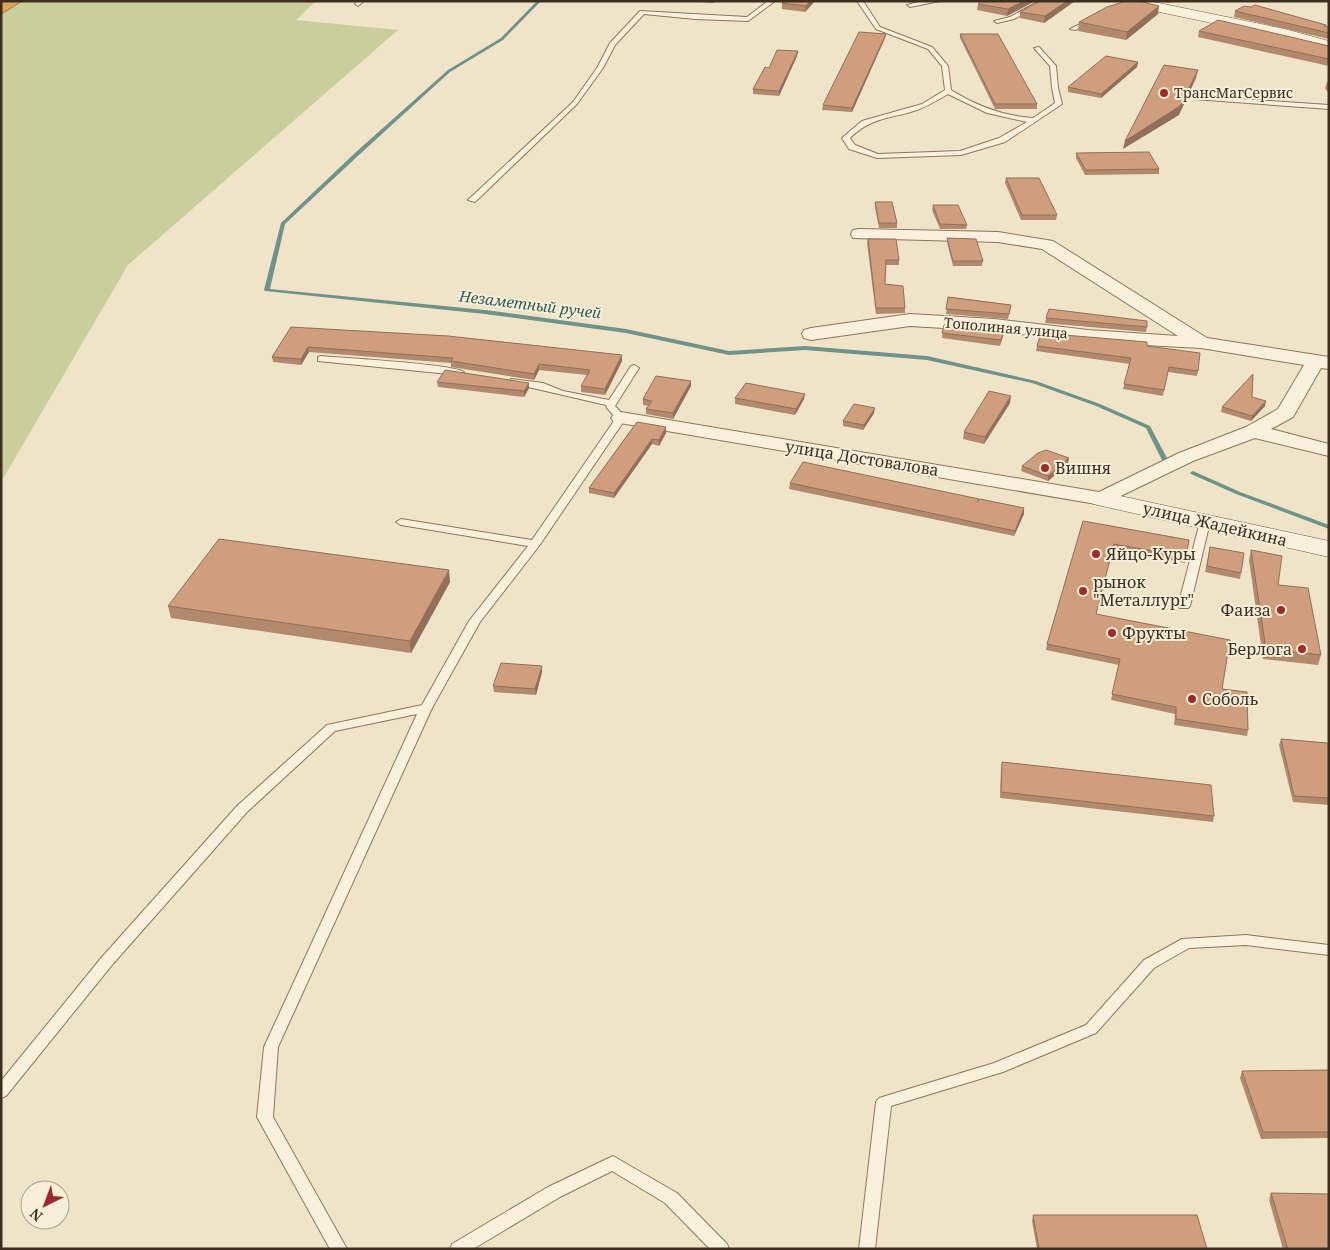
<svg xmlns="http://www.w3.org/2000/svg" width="1330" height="1250" font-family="'Noto Serif',serif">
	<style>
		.green { fill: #c9cf9b }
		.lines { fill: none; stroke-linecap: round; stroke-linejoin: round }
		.stream { fill: #6f938a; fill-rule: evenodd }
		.lane-casing { stroke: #8d765c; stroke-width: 2 }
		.street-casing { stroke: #8d765c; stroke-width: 2 }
		.secondary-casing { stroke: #6f573f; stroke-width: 1 }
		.highway-casing { stroke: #5b4430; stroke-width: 1 }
		.lane { fill: #faf1dc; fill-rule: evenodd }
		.street { fill: #faf1dc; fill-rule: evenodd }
		.secondary { fill: #faf1dc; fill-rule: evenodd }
		.highway { fill: #e0a458; fill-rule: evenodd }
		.wall { fill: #b2896c }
		.shaded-wall { fill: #916f58 }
		.building { fill: #cf9f7d; stroke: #916f58 }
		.poi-dot { fill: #9e2a2b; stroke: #f7eed8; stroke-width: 2 }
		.labels { text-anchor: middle; stroke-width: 4; stroke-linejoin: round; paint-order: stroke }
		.far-poi-label { font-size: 14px; fill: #3d2e20; stroke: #f7eed8; text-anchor: start }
		.far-street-label { font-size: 14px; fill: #3d2e20; stroke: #f7eed8 }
		.far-water-label { font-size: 15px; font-style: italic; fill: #2f5d5a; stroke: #f7eed8 }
		.street-label { font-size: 16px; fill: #3d2e20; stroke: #f7eed8 }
		.poi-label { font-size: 16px; fill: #3d2e20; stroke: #f7eed8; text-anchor: start }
	</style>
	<rect width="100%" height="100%" fill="#f0e4c8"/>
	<path class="green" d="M1,1H316L296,20L398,30L128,265L1,482Z"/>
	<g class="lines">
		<g class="stream">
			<path d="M537,1H541L503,40L450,72L360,154L285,224L270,289L485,310L626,329L729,351L805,346L927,356L1036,381L1100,404L1150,426L1168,460L1167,461L1165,462L1162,460L1146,428L1096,406L1032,383L927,360L805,350L729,355L626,333L485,314L265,291L264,290L281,223L356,152L448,70L501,38Z"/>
			<path d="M1193,471L1240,492L1329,525V529L1236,494L1191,474L1190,473Z"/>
		</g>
		<g class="lane-casing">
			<g id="lane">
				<path d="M357,1H364L358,6L355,4Z"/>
				<path d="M768,1H775L748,21L695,19L644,14L615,45L603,68L577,104L475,202L468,200L573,102L597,68L610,43L640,11L747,17Z"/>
				<path d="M857,1H863L880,27L932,47L948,66L951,90C977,106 1003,116 1033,118L1055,103L1052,88L1050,66L1034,48L1039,47L1056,66L1058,88L1062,104L1005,142L961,155L877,158L849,149L842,138L862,121L922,104L945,90L942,66L928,49L876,29ZM948,94L987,113L1027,122L999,138L960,151L878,154L855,145L850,138C871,117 890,119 917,110C928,106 938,100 948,94Z"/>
				<path d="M923,1H940L910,7L907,5Z"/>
				<path d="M1039,1H1047L1014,19L997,23L994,21L1010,17Z"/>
				<path d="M1090,19L1095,20L1075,30L1070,29Z"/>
				<path d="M1196,96L1329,105V109L1194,99V97Z"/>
				<path d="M321,356C342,358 454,364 464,372L459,375L318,361V357Z"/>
				<path d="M634,365L639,368L615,406L626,418L539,546L480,622L432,708L278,1047L273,1117L347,1249H330L257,1117L264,1047L417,714L335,731L247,812L112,965L6,1096L1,1098V1081L102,957L237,806L327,725L422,705L469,621L528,546L401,525L396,522L401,519L532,540L616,418L607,408L606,405L511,383V379L543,383L563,391L609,400L631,366Z"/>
				<path d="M1205,519L1210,522L1190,606L1188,608H1180L1178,606L1200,522Z"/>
				<path d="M1246,935L1329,945V955L1246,945L1189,948L1154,968L1096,1033L1003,1072L891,1106L875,1249H859L876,1102L879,1098L994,1063L1086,1025L1144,960L1182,939Z"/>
				<path d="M613,1156L677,1193L727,1244L729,1249H710L665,1203L612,1171L560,1197L473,1249H450L452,1244L548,1187Z"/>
			</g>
		</g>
		<g class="street-casing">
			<path id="street" d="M859,229L998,232L1053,241L1207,338L1329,357V369L1321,368L1293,417L1271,429L1329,444V456L1255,438L1193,461L1102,505L614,422L611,418L614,414L621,412L1099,492L1179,453L1246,427L1278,409L1304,365L1201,348L1088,342L994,331L910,326L811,340L804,338L802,334L804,330L811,328L910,314L994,319L1088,330L1178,336L1042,249L998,242L853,238L851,234L853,230Z"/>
		</g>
		<g class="secondary-casing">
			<g id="secondary">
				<path d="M1119,1H1149L1285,29L1329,41V51L1283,38L1126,5Z"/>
				<path d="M1102,492L1329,541V557L1093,504L1090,499L1093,494Z"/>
			</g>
		</g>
		<g class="highway-casing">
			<path id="highway" d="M4,1H22L1,14V3Z"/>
		</g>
		<use href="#lane" class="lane"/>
		<use href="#street" class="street"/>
		<use href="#secondary" class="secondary"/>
		<use href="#highway" class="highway"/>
	</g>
	<g class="wall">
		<path d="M689,1H715L713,3Z"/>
		<path d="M815,1L805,12L782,9V3Z"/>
		<path d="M982,1H1035L1007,16L977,10L978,4Z"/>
		<path d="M1075,1L1044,23L1020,18V12Z"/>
		<path d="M1160,1H1173L1170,3Z"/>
		<path d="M1235,11L1326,25V27H1329V39L1234,17Z"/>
		<path d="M1158,14L1126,40L1078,31L1079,22Z"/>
		<path d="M1199,31L1329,46V66L1198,37Z"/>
		<path d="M960,34L1037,104V109H995L960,38Z"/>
		<path d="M885,38L852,112L822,110L823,105Z"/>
		<path d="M798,51L797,56L779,96L753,94V89L769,68Z"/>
		<path d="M1138,62L1137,67L1101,98L1068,92V87Z"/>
		<path d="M1327,82H1329V94L1325,88Z"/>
		<path d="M1076,153L1159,169V174L1085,175L1076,158Z"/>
		<path d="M1006,178L1057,215L1056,220H1021L1005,183Z"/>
		<path d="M875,202L897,223V228H879L875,207Z"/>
		<path d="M933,205L967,225L966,229H940L932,210Z"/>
		<path d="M947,238L983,261L982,266H953L947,242Z"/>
		<path d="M868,239L899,260V265H885V284L905,308V313L876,314L867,243Z"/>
		<path d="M948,297L1011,305L1008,319L946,314Z"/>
		<path d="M1046,318L1147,327L1146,332L1045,323Z"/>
		<path d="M944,325L1004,334L1000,346L942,338Z"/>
		<path d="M291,327L622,361L605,395L581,392V386L587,375L539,370L534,380L451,367V363L309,352L301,365L273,362L272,357Z"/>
		<path d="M1037,346H1147L1198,371L1197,376L1168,372L1163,396L1123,389L1130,364L1036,351Z"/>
		<path d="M437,382L529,388L524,397L438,387Z"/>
		<path d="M691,386L673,419L646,414V409L649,406L643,405V399Z"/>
		<path d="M1252,397L1265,406L1251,421L1221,412L1222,407Z"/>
		<path d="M735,398L804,399L795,415L735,404Z"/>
		<path d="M1010,403L984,444L963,439L964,432Z"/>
		<path d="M874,413L863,430L843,426V421Z"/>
		<path d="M637,422L666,433L659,446L652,444L614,498L589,493V488Z"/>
		<path d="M1068,464L1048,481L1021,471L1022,466Z"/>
		<path d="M790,483L978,501L1024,514L1014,536L789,489Z"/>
		<path d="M1083,521L1189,540L1185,563L1113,549L1096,614L1222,689L1248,730L1247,736L1174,725L1175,714L1111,700L1119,665L1046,650L1047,644Z"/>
		<path d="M1210,547L1241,573L1240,579L1205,572Z"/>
		<path d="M1251,550L1278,585L1321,655L1318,665L1263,659L1249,560Z"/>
		<path d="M450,582L411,653L171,618L168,606Z"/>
		<path d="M542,672L536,695L494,692L493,686Z"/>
		<path d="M1281,739L1329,747V805L1293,802L1279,745Z"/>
		<path d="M1002,762L1214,816L1213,822L1000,798L1001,769Z"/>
		<path d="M1329,1070V1138L1261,1139L1240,1078L1242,1071Z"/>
		<path d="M1271,1193L1329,1249H1283L1269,1200Z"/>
		<path d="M1033,1215L1207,1249H1037L1032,1221Z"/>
	</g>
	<g class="shaded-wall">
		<path d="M810,1H815L805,12L806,6Z"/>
		<path d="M1024,1H1035L1007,16L1008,9Z"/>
		<path d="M1067,1H1075L1044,23L1045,16Z"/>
		<path d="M1159,6L1158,14L1126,40L1127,32Z"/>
		<path d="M886,34L885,38L852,112V108Z"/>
		<path d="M798,51L797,56L779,96V91Z"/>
		<path d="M1138,62L1137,67L1101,98V94Z"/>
		<path d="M1198,70L1196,78L1179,115L1123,149L1125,141Z"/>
		<path d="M308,347L309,352L301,365V359Z"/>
		<path d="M622,355V361L605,395V389Z"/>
		<path d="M539,364V370L534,380V374Z"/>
		<path d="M691,381V386L673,419V413Z"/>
		<path d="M529,383V388L524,397V391Z"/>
		<path d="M805,394L804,399L795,415L796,409Z"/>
		<path d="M1011,396L1010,403L984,444L985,437Z"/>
		<path d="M1266,401L1265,406L1251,421L1252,416Z"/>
		<path d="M875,408L874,413L863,430L864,425Z"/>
		<path d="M666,427V433L659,446V440Z"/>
		<path d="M652,439V444L614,498V493Z"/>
		<path d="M1069,458L1068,464L1048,481V476Z"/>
		<path d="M1024,508V514L1014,536L1015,531Z"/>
		<path d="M449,570L450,582L411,653L410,641Z"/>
		<path d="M542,666V672L536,695L535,689Z"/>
	</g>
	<g class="building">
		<path d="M784,1H810L806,6L782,3Z"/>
		<path d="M982,1H1024L1008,9L978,4Z"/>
		<path d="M1040,1H1067L1045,16L1020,12Z"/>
		<path d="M1126,1H1139L1159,6L1127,32L1079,22L1107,7Z"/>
		<path d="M1255,5L1326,25L1324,26L1329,27V33L1235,11L1244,6L1251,7Z"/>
		<path d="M1218,20L1329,46V59L1199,31Z"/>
		<path d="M859,32L886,34L852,108L823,105Z"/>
		<path d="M960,34H998L1037,104H995Z"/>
		<path d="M777,50L798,51L779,91L753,89L765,67L769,68Z"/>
		<path d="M1106,56L1138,62L1101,94L1068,87Z"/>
		<path d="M1164,65L1198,70L1180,106L1125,141Z"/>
		<path d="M1149,152L1159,169L1086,170L1076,153Z"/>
		<path d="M1006,178H1039L1057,215H1022Z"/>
		<path d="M875,202H892L897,223H879Z"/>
		<path d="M933,205H958L967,225L940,224Z"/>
		<path d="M947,238L976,239L983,261H953Z"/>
		<path d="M868,239H896L899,260H886L885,284L903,286L905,308H876Z"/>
		<path d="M948,297L1011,305L1009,314L946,309Z"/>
		<path d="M1049,309L1147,321V327L1046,318Z"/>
		<path d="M944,325L1004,329L1001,340L942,333Z"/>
		<path d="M291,327L448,336L622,355L605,389L581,386L590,370L539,364L534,374L451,361L453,358L308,347L301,359L272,357Z"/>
		<path d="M1041,333L1147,342V346L1200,353L1198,371L1169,367L1164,390L1124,384L1131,358L1037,346Z"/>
		<path d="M445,370L529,383L524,391L437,382Z"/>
		<path d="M1253,374L1252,397L1266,401L1252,416L1222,407Z"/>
		<path d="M656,376L691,381L673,413L646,409L652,401L643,399Z"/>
		<path d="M746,383L805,394L796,409L735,398Z"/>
		<path d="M989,391L1011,396L985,437L964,432Z"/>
		<path d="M854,404L875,408L864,425L843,421Z"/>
		<path d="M637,422L666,427L659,440L652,439L614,493L589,488Z"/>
		<path d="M1046,450L1069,458L1048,476L1022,466L1038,453Z"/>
		<path d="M803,462L979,499L977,502L980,499L1024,508L1015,531L790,483Z"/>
		<path d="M1083,521L1189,540L1186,557L1114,544L1096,614L1230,640L1222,689L1247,692L1248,730L1176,719V707L1112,694L1120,659L1047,644Z"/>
		<path d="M219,539L449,570L410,641L168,606Z"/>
		<path d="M1210,547L1244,553L1241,573L1207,566Z"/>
		<path d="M1251,550L1282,556L1278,585L1308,588L1321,655L1266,649Z"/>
		<path d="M501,663L542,666L535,689L493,686Z"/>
		<path d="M1281,739L1327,743L1329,747V798L1294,796Z"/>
		<path d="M1002,762L1211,785L1214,816L1001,792Z"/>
		<path d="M1329,1070V1132H1263L1242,1071Z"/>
		<path d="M1271,1193L1329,1194V1249H1288Z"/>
		<path d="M1033,1215H1197L1207,1249H1039Z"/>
	</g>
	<g class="poi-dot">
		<circle cx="1164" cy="93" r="5"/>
		<circle cx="1045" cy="468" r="5"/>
		<circle cx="1096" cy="554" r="5"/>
		<circle cx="1083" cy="591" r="5"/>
		<circle cx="1281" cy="610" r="5"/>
		<circle cx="1112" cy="633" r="5"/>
		<circle cx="1302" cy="649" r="5"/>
		<circle cx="1192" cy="699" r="5"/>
	</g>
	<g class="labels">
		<g class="far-poi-label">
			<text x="1174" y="98">ТрансМагСервис</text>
		</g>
		<g class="far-street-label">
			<text transform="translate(1006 328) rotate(5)" y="5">Тополиная улица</text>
		</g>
		<g class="far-water-label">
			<text transform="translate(530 305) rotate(7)" y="5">Незаметный ручей</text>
		</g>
		<g class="street-label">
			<text transform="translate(862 458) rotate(9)" y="6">улица Достовалова</text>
			<text transform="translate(1215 524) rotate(13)" y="6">улица Жадейкина</text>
		</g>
		<g class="poi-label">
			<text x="1055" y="474">Вишня</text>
			<text x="1106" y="560">Яйцо-Куры</text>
			<text x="1093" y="588">рынок<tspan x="1093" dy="18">"Металлург"</tspan></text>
			<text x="1271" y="616" text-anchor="end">Фаиза</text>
			<text x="1122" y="639">Фрукты</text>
			<text x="1292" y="655" text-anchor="end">Берлога</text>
			<text x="1202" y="705">Соболь</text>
		</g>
	</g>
	<rect width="1330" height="1250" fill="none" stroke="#3d2e20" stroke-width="5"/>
	<g transform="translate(45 1205) rotate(222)"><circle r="24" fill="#f7eed8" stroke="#ada18e"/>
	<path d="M0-4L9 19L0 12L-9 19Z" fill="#9e2a2b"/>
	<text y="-8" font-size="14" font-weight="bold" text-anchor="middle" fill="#3d2e20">N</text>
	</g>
</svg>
